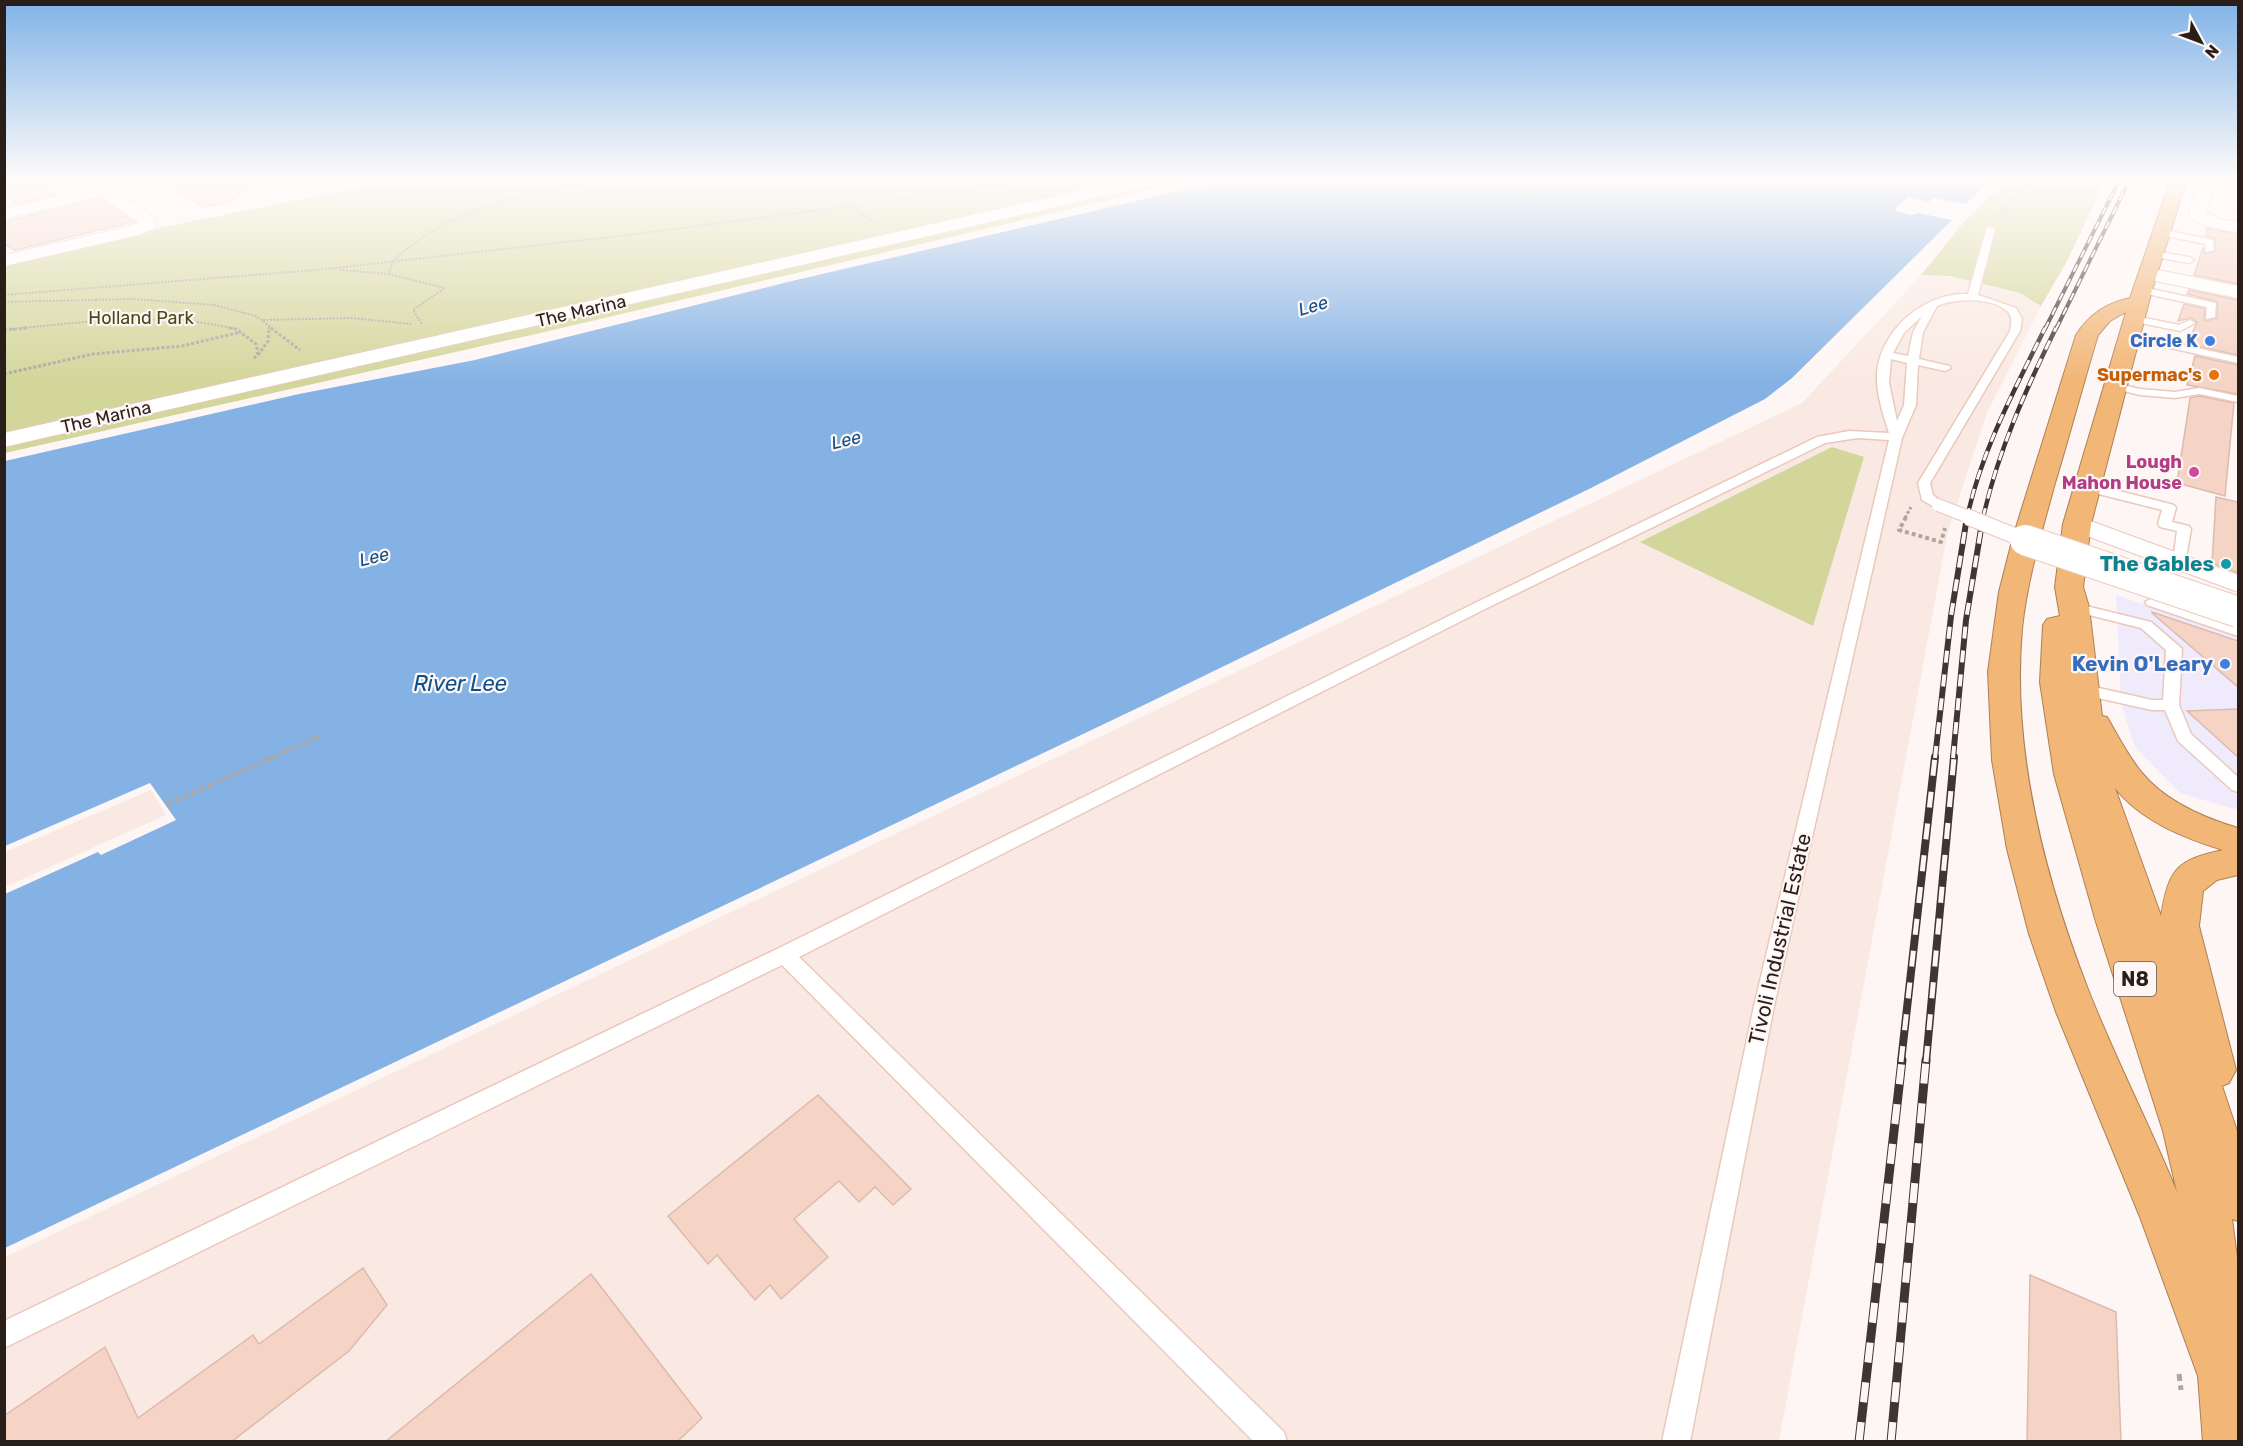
<svg xmlns="http://www.w3.org/2000/svg" width="2243" height="1446" font-family="Rubik,sans-serif">
	<style>
		.commercial { fill: #efebfd }
		.built { fill: #fae9e2 }
		.green { fill: #d2d69a }
		.water { fill: #84b2e5 }
		.building { fill: #f5d3c5; stroke: #dcbbae; stroke-width: 1.5 }
		.lines { fill: none; stroke-linecap: round; stroke-linejoin: round }
		.lane-casing { stroke: #eac8bb; stroke-width: 3 }
		.street-casing { stroke: #eac8bb; stroke-width: 2 }
		.highway-casing { stroke: #ac8155; stroke-width: 2 }
		.path-far4 { stroke: #afa6a3; stroke-width: 2; stroke-dasharray: 2 1.5; stroke-linecap: butt }
		.path-far3 { stroke: #afa6a3; stroke-width: 3; stroke-dasharray: 3 2; stroke-linecap: butt }
		.path-far2 { stroke: #afa6a3; stroke-width: 4; stroke-dasharray: 4 3; stroke-linecap: butt }
		.path-far1 { stroke: #afa6a3; stroke-width: 4.5; stroke-dasharray: 5 4; stroke-linecap: butt }
		.path { stroke: #afa6a3; stroke-width: 5; stroke-dasharray: 7 4.5; stroke-linecap: butt }
		.lane { fill: #fff; fill-rule: evenodd }
		.street { fill: #fff; fill-rule: evenodd }
		.highway { fill: #f2b676; fill-rule: evenodd }
		.rail-far4-casing { stroke: #413531; stroke-width: 4 }
		.rail-far3-casing { stroke: #413531; stroke-width: 4.5 }
		.rail-far2-casing { stroke: #413531; stroke-width: 6 }
		.rail-far1-casing { stroke: #413531; stroke-width: 8 }
		.rail-casing { stroke: #413531; stroke-width: 9 }
		.rail-far4 { stroke: #fef6f4; stroke-width: 2; stroke-dasharray: 8; stroke-linecap: butt }
		.rail-far3 { stroke: #fef6f4; stroke-width: 3; stroke-dasharray: 10; stroke-linecap: butt }
		.rail-far2 { stroke: #fef6f4; stroke-width: 4; stroke-dasharray: 12; stroke-linecap: butt }
		.rail-far1 { stroke: #fef6f4; stroke-width: 5; stroke-dasharray: 16; stroke-linecap: butt }
		.rail { stroke: #fef6f4; stroke-width: 7; stroke-dasharray: 20; stroke-linecap: butt }
		.lane-bridge-far1-casing { stroke: #eac8bb; stroke-width: 14; stroke-linecap: butt }
		.lane-bridge-casing { stroke: #eac8bb; stroke-width: 17; stroke-linecap: butt }
		.secondary-bridge-casing { stroke: #eac8bb; stroke-width: 32; stroke-linecap: butt }
		.lane-bridge-far1 { stroke: #fff; stroke-width: 12 }
		.lane-bridge { stroke: #fff; stroke-width: 15 }
		.secondary-bridge { stroke: #fff; stroke-width: 30 }
		.shop-dot { fill: #3f7fe0; stroke: #fef6f4; stroke-width: 2 }
		.food-dot { fill: #e8710a; stroke: #fef6f4; stroke-width: 2 }
		.hotel-dot { fill: #d1479c; stroke: #fef6f4; stroke-width: 2 }
		.culture-dot { fill: #0f9aa8; stroke: #fef6f4; stroke-width: 2 }
		.labels { text-anchor: middle; stroke-width: 4.5; stroke-linejoin: round; paint-order: stroke }
		.far-water-label { font-size: 18px; font-style: italic; fill: #0c508d; stroke: #fef6f4 }
		.far-street-label { font-size: 18px; fill: #2a1e19; stroke: #fef6f4 }
		.far-park-label { font-size: 18px; fill: #474916; stroke: #fef6f4 }
		.far-shop-label { font-size: 18px; font-weight: bold; fill: #366cbe; stroke: #fef6f4; text-anchor: end }
		.far-food-label { font-size: 18px; font-weight: bold; fill: #c56008; stroke: #fef6f4; text-anchor: end }
		.far-hotel-label { font-size: 18px; font-weight: bold; fill: #b23c85; stroke: #fef6f4; text-anchor: end }
		.shield { fill: #fef6f4; stroke: #6a5f5b; stroke-width: 1.5 }
		.shield-label { font-size: 20px; font-weight: bold; fill: #2a1e19 }
		.culture-label { font-size: 21px; font-weight: bold; fill: #0d838f; stroke: #fef6f4; text-anchor: end }
		.shop-label { font-size: 21px; font-weight: bold; fill: #366cbe; stroke: #fef6f4; text-anchor: end }
		.street-label { font-size: 21px; fill: #2a1e19; stroke: #fef6f4 }
		.water-label { font-size: 22px; font-style: italic; fill: #0c508d; stroke: #fef6f4 }
	</style>
	<rect width="100%" height="100%" fill="#fef6f4"/>
	<path class="commercial" d="M2116,595L2238,637V810L2180,793L2135,747L2121,703Z"/>
	<g class="built">
		<path d="M822,179H944L836,196Z"/>
		<path d="M1921,275L1950,276L2020,293L2041,306L1987,413L1948,531L1779,1441L5,1442V1257L1802,403Z"/>
		<path d="M151,790L166,815L5,887V852Z"/>
	</g>
	<g class="green">
		<path d="M400,179H834L842,189L846,190L891,183L895,187L944,179H1198L536,334L5,453L4,265L159,228Z"/>
		<path d="M2007,179H2106L2067,261L2041,306L2020,293L1950,276L1921,275L1963,223Z"/>
		<path d="M1832,447L1864,457L1813,626L1640,542Z"/>
	</g>
	<path class="water" d="M1231,179H1992L1966,204L1933,198L1929,202L1908,197L1894,210L1911,215L1919,213L1952,220L1792,378L1765,399L1589,489L1146,704L5,1248V894L98,852L101,855L176,820L150,783L5,846V461L299,394L475,360L792,281Z"/>
	<g class="building">
		<path d="M33,179L54,195L17,204L4,195V185Z"/>
		<path d="M158,179H262L229,202L202,207Z"/>
		<path d="M100,198L134,222L15,250L4,244V222Z"/>
		<path d="M2207,228L2238,234V284L2194,275L2203,248L2205,254L2216,251L2215,238L2206,236Z"/>
		<path d="M2189,290L2238,300V355L2188,344L2197,322L2191,318L2178,321L2184,304L2205,309L2204,319L2206,321L2217,318L2218,303L2216,301L2187,294Z"/>
		<path d="M2195,356L2238,365V394L2187,385Z"/>
		<path d="M2199,396L2234,403L2225,496L2177,483L2190,398Z"/>
		<path d="M2216,497L2238,502V573L2212,563Z"/>
		<path d="M2152,612L2238,641V687L2152,613Z"/>
		<path d="M2238,709V757L2187,711Z"/>
		<path d="M818,1095L911,1189L893,1205L875,1187L859,1202L839,1181L794,1219L828,1257L781,1299L770,1285L755,1300L717,1255L708,1264L668,1216Z"/>
		<path d="M363,1268L387,1305L349,1351L231,1442H4V1416L105,1347L138,1418L253,1335L259,1344Z"/>
		<path d="M591,1274L702,1418L677,1442H385Z"/>
		<path d="M2030,1275L2116,1312L2121,1442H2027Z"/>
	</g>
	<g class="lines">
		<g class="lane-casing">
			<g id="lane">
				<path d="M121,179H131L135,183L128,185Z"/>
				<path d="M846,179L868,182L904,179C888,188 861,191 846,179Z"/>
				<path d="M1987,227L1995,229L1978,295L2016,308L2022,319L2020,331L1930,483L1933,495L1945,505L1938,509L1922,500L1918,483L2010,331C2011,325 2013,317 2008,312C1993,297 1955,298 1937,306L1923,332L1919,359L1949,366L1951,368L1945,371L1918,365L1916,405L1902,438L1774,1006L1690,1442H1662L1754,1006L1889,440L1858,438L1825,443L1485,609L799,957L1284,1432L1287,1442H1254L782,965L4,1348V1321L777,949L1475,603L1817,437L1849,431L1889,433C1883,414 1876,394 1877,373C1881,329 1925,292 1968,294ZM1922,316L1913,332L1908,356L1893,353L1904,333ZM1891,359L1907,363L1904,405L1897,421L1889,383Z"/>
				<path d="M2160,229L2213,240L2214,250L2206,252L2205,244L2157,234L2155,232Z"/>
				<path d="M2154,251L2189,257L2194,260L2189,263L2151,256V252Z"/>
				<path d="M2142,287L2216,303L2215,317L2206,319L2207,307L2138,292V288Z"/>
				<path d="M2135,316L2179,325L2190,320L2195,323L2180,331L2131,321V317Z"/>
				<path d="M2129,333L2238,357V363L2125,338L2124,336Z"/>
				<path d="M2116,383L2140,389L2175,392L2199,388L2238,396V402L2199,394L2175,398L2140,395L2112,388V384Z"/>
				<path d="M2088,483L2174,505L2176,508L2172,522L2189,526L2191,529L2185,564L2180,565L2173,561L2177,531L2160,527L2158,524L2162,510L2083,490L2082,487L2083,484Z"/>
				<path d="M2152,598L2238,626V636L2147,605L2145,602Z"/>
				<path d="M2074,603L2151,622L2179,646L2182,649L2179,705L2191,734L2238,777V792L2232,790L2178,741L2165,710H2152L2075,693L2073,689L2075,685L2081,684L2152,700H2163L2166,650L2141,628L2069,610L2067,607Z"/>
			</g>
		</g>
		<g class="street-casing">
			<g id="street">
				<path d="M79,179H98L154,217L156,225L153,229L139,235L4,266V255L127,227L139,222L100,196L4,219V209L90,188Z"/>
				<path d="M321,179H343L341,182L328,186L322,184Z"/>
				<path d="M1133,179H1164L1156,184L4,447V433Z"/>
				<path d="M2200,179H2216L2206,212L2219,219L2238,222V232C2222,230 2199,228 2189,214Z"/>
				<path d="M2148,268L2238,286V298L2141,278L2139,274L2141,270Z"/>
				<path d="M2077,516L2238,575V592L2068,529L2064,524L2068,519Z"/>
			</g>
		</g>
		<g class="highway-casing">
			<path id="highway" d="M2171,179H2187L2152,290L2091,524L2083,587L2089,607L2102,716L2107,717C2118,736 2128,756 2142,773C2165,801 2204,818 2238,828V875L2217,880L2203,891L2199,926L2236,1070L2229,1083L2222,1086L2238,1134V1221L2232,1219L2238,1265V1442H2203L2198,1376L2140,1217L2056,1012L2029,934L2007,849L1992,760L1988,672L1999,592L2013,537L2076,335C2090,314 2105,304 2130,298ZM2126,312L2063,524L2055,587L2060,616L2047,619L2043,625L2040,682L2054,774L2096,922L2163,1131L2177,1192C2149,1124 2116,1060 2089,992C2045,879 2011,752 2022,629C2027,580 2042,531 2055,483C2070,434 2083,384 2098,335L2110,321ZM2115,788C2141,821 2184,838 2223,850C2176,860 2169,869 2161,916Z"/>
		</g>
		<g class="path-far4">
			<path d="M903,198L1033,179"/>
			<path d="M854,206L860,214L873,221"/>
			<path d="M1999,216L2033,179"/>
			<path d="M339,270L389,274"/>
			<path d="M4,295L327,269L620,236L866,204"/>
			<path d="M4,302L133,299L214,305L256,316L273,329"/>
			<path d="M263,320L351,318L411,324"/>
			<path d="M422,324L413,310L445,288L389,274C391,259 404,251 415,243C469,202 538,194 603,179"/>
			<path d="M12,329C86,322 162,311 235,329"/>
			<path d="M269,329V326"/>
		</g>
		<g class="path-far3">
			<path d="M229,328L236,329L256,344L258,353L253,360"/>
			<path d="M271,328L300,350"/>
			<path d="M4,330L27,328"/>
			<path d="M258,355L268,341L269,328"/>
			<path d="M4,374L93,354L182,346L241,332"/>
			<path d="M1905,518L1911,507"/>
		</g>
		<g class="path-far2">
			<path d="M1906,517L1899,530L1941,542L1945,528"/>
			<path d="M271,758L323,735"/>
		</g>
		<path class="path-far1" d="M167,804L274,757"/>
		<path class="path" d="M2179,1374L2181,1390"/>
		<use href="#lane" class="lane"/>
		<use href="#street" class="street"/>
		<use href="#highway" class="highway"/>
		<g class="rail-far4-casing">
			<g id="rail-far4">
				<path d="M2045,329L2120,179"/>
				<path d="M2056,329L2130,179"/>
			</g>
		</g>
		<g class="rail-far3-casing">
			<g id="rail-far3">
				<path d="M1967,518C1981,451 2015,389 2045,328"/>
				<path d="M1983,518C1998,451 2026,389 2056,328"/>
			</g>
		</g>
		<g class="rail-far2-casing">
			<g id="rail-far2">
				<path d="M1935,758L1951,616L1967,517"/>
				<path d="M1953,758L1966,620L1983,517"/>
			</g>
		</g>
		<g class="rail-far1-casing">
			<g id="rail-far1">
				<path d="M1901,1062L1935,757"/>
				<path d="M1926,1062L1954,757"/>
			</g>
		</g>
		<g class="rail-casing">
			<g id="rail">
				<path d="M1859,1442L1902,1060"/>
				<path d="M1891,1442L1926,1060"/>
			</g>
		</g>
		<use href="#rail-far4" class="rail-far4"/>
		<use href="#rail-far3" class="rail-far3"/>
		<use href="#rail-far2" class="rail-far2"/>
		<use href="#rail-far1" class="rail-far1"/>
		<use href="#rail" class="rail"/>
		<g class="lane-bridge-far1-casing">
			<path id="lane-bridge-far1" d="M1938,505L1971,518"/>
		</g>
		<g class="lane-bridge-casing">
			<path id="lane-bridge" d="M1968,517L2025,540"/>
		</g>
		<g class="secondary-bridge-casing">
			<path id="secondary-bridge" d="M2025,540L2238,612"/>
		</g>
		<use href="#lane-bridge-far1" class="lane-bridge-far1"/>
		<use href="#lane-bridge" class="lane-bridge"/>
		<use href="#secondary-bridge" class="secondary-bridge"/>
	</g>
	<linearGradient id="sky" x2="0" y2="1"><stop stop-color="#80b3e7"/><stop offset="0.47" stop-color="#fffbfa"/><stop offset="1" stop-color="#fffbfa" stop-opacity="0"/></linearGradient>
	<rect width="2243" height="382" fill="url(#sky)"/>
	<g class="shop-dot">
		<circle cx="2210" cy="341" r="6"/>
		<circle cx="2225" cy="664" r="6"/>
	</g>
	<circle class="food-dot" cx="2214" cy="375" r="6"/>
	<circle class="hotel-dot" cx="2194" cy="472" r="6"/>
	<circle class="culture-dot" cx="2226" cy="564" r="6"/>
	<g class="labels">
		<g class="far-water-label">
			<text transform="translate(1313 306) rotate(-17)" y="6">Lee</text>
			<text transform="translate(846 440) rotate(-14)" y="6">Lee</text>
			<text transform="translate(374 557) rotate(-14)" y="6">Lee</text>
		</g>
		<g class="far-street-label">
			<text transform="translate(581 311) rotate(-13)" y="6">The Marina</text>
			<text transform="translate(106 417) rotate(-13)" y="6">The Marina</text>
		</g>
		<g class="far-park-label">
			<text x="141" y="324">Holland Park</text>
		</g>
		<g class="far-shop-label">
			<text x="2198" y="347">Circle K</text>
		</g>
		<g class="far-food-label">
			<text x="2202" y="381">Supermac's</text>
		</g>
		<g class="far-hotel-label">
			<text x="2182" y="468">Lough<tspan x="2182" dy="21">Mahon House</tspan></text>
		</g>
		<rect class="shield" x="2114" y="962" width="42" height="34" rx="4.5"/>
		<g class="shield-label">
			<text x="2135" y="986">N8</text>
		</g>
		<g class="culture-label">
			<text x="2214" y="571">The Gables</text>
		</g>
		<g class="shop-label">
			<text x="2213" y="671">Kevin O'Leary</text>
		</g>
		<g class="street-label">
			<text transform="translate(1780 939) rotate(-77)" y="7">Tivoli Industrial Estate</text>
		</g>
		<g class="water-label">
			<text x="460" y="691">River Lee</text>
		</g>
	</g>
	<rect width="2243" height="1446" fill="none" stroke="#2a1e19" stroke-width="12"/>
	<g transform="translate(2201 42) rotate(131)" stroke="#fef6f4" stroke-width="4.5" paint-order="stroke">
	<path d="M0-4.5L10 22L0 15L-10 22Z" fill="#2a1e19"/>
	<text y="-9" font-size="16" font-weight="bold" text-anchor="middle" fill="#2a1e19">N</text>
	</g>
</svg>
